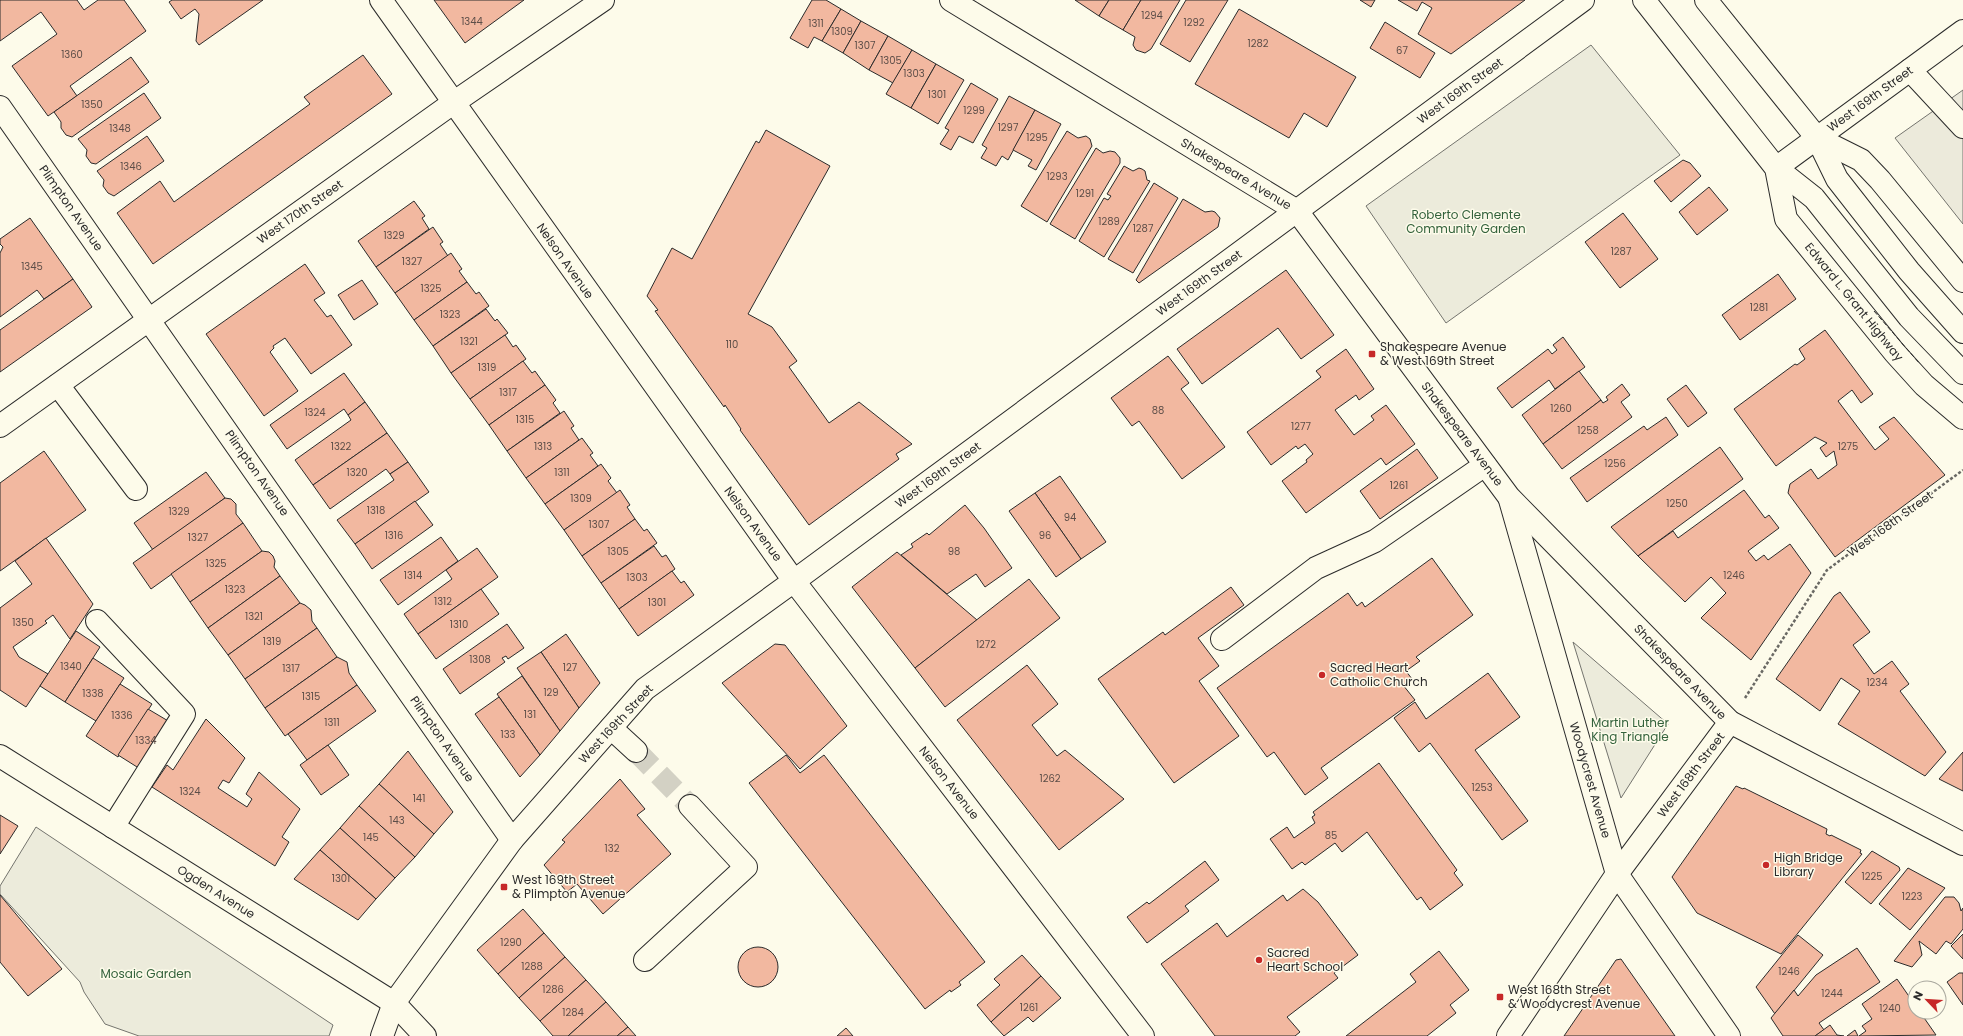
<svg xmlns="http://www.w3.org/2000/svg" width="1963" height="1036" font-family="Poppins,sans-serif">
	<style>
		.green { fill: #ecebdb; stroke: #74746e }
		.parking { fill: #eceadb; stroke: #74746e }
		.building { fill: #f2b8a0; stroke: #2b2b2b }
		.lines { fill: none; stroke-linecap: round; stroke-linejoin: round }
		.minor-tunnel { stroke: #d3d1c4; stroke-width: 22; stroke-dasharray: 22 11; stroke-linecap: butt }
		.minor-casing { stroke: #2b2b2b; stroke-width: 24 }
		.major-casing { stroke: #2b2b2b; stroke-width: 24 }
		.path { stroke: #6a6964; stroke-width: 2.5; stroke-dasharray: 3 2; stroke-linecap: butt }
		.minor { stroke: #fdfbea; stroke-width: 22 }
		.major { stroke: #fdfbea; stroke-width: 22 }
		.fence { stroke: #2b2b2b; stroke-width: 1; stroke-dasharray: 5 2; stroke-linecap: butt }
		.poi-dot { fill: #c62828; stroke: #fdfbea; stroke-width: 1.5 }
		.labels { text-anchor: middle; stroke-width: 3; stroke-linejoin: round; paint-order: stroke }
		.number-label { font-size: 10px; fill: #5d4e48 }
		.street-label { font-size: 12px; fill: #2b2b2b; stroke: #fdfbea }
		.park-label { font-size: 12px; fill: #34623c; stroke: #fdfbea }
		.poi-label { font-size: 12px; fill: #2b2b2b; stroke: #fdfbea; text-anchor: start }
	</style>
	<rect width="100%" height="100%" fill="#fdfbea"/>
	<g class="green">
		<path d="M1591,45L1680,155L1446,323L1366,206Z"/>
		<path d="M1573,642L1668,724L1621,798Z"/>
		<path d="M36,827L333,1025L329,1036H139L105,1024L84,992L80,982L0,894V886Z"/>
	</g>
	<path class="parking" d="M1963,90V224L1895,138Z"/>
	<g class="building">
		<path d="M0,0H77L84,10L98,0H124L146,31L70,86L77,96L48,116L12,66L57,34L41,12L0,41Z"/>
		<path d="M172,0H263L199,45L196,41L199,14L195,9L181,19L169,2Z"/>
		<path d="M434,0H524L465,43Z"/>
		<path d="M812,0H826L841,9L822,41L814,37L808,48L790,38Z"/>
		<path d="M1075,0H1109L1099,16Z"/>
		<path d="M1109,0H1141L1123,30L1099,16Z"/>
		<path d="M1141,0H1180L1151,49L1145,53L1136,50L1133,45L1135,37L1123,30Z"/>
		<path d="M1186,0H1228L1190,62L1160,44Z"/>
		<path d="M1360,0H1375L1371,7Z"/>
		<path d="M1398,0H1525L1451,54L1418,34L1432,8L1422,2L1417,11Z"/>
		<path d="M841,9L861,21L843,53L822,41Z"/>
		<path d="M1239,9L1356,77L1327,127L1304,113L1289,138L1195,84Z"/>
		<path d="M861,21L888,36L869,70L843,53Z"/>
		<path d="M1385,22L1435,53L1420,78L1370,48Z"/>
		<path d="M888,36L912,50L893,83L869,70Z"/>
		<path d="M912,50L936,64L911,108L886,94Z"/>
		<path d="M363,55L392,94L153,264L117,213L160,181L174,202L310,104L304,97Z"/>
		<path d="M131,57L149,82L72,137L66,135L61,128V122L54,112Z"/>
		<path d="M936,64L964,80L938,124L911,108Z"/>
		<path d="M971,83L998,99L973,143L959,136L951,150L940,144L949,130L945,128Z"/>
		<path d="M144,93L161,118L96,164L91,163L86,156L87,150L78,139Z"/>
		<path d="M1009,96L1035,110L1008,160L1002,156L996,166L981,158L987,148L982,145Z"/>
		<path d="M1035,110L1061,124L1036,170L1028,166L1032,160L1013,150Z"/>
		<path d="M766,130L830,166L748,314L772,327L797,361L789,367L829,423L859,402L912,444L896,454L899,459L809,525L740,430L741,429L725,405L724,407L655,311L658,310L647,296L672,248L692,259L756,141L759,143Z"/>
		<path d="M1067,131L1078,138L1086,136L1090,139L1092,146L1047,222L1021,206Z"/>
		<path d="M147,136L164,161L114,196L108,193L103,186L104,180L97,171Z"/>
		<path d="M1096,148L1103,153L1110,151L1115,152L1120,158V163L1075,239L1050,224Z"/>
		<path d="M1683,160L1690,163L1701,176L1671,202L1654,181Z"/>
		<path d="M1124,166L1133,171L1139,168L1142,169L1145,171L1147,180L1150,181L1104,257L1079,241L1104,198L1108,200L1111,196L1107,194Z"/>
		<path d="M1154,183L1178,198L1133,273L1108,259Z"/>
		<path d="M1709,187L1728,210L1697,235L1679,212Z"/>
		<path d="M1183,199L1205,212L1212,211L1215,212L1220,218L1218,227L1139,283L1136,280Z"/>
		<path d="M414,201L425,216L422,218L429,229L376,267L358,241Z"/>
		<path d="M1623,213L1658,259L1620,288L1585,242Z"/>
		<path d="M30,218L73,279L44,299L37,290L0,317V253L3,247L0,244V239Z"/>
		<path d="M433,227L443,242L440,244L448,256L395,293L376,267Z"/>
		<path d="M451,253L462,269L459,271L467,282L414,320L395,293Z"/>
		<path d="M305,264L325,293L314,300L327,317L331,315L352,345L311,374L285,338L273,346L274,348L270,352L298,391L264,416L206,334Z"/>
		<path d="M1286,270L1334,335L1301,359L1278,328L1202,384L1177,349Z"/>
		<path d="M1778,274L1796,299L1740,340L1722,315Z"/>
		<path d="M73,279L92,307L0,372V330Z"/>
		<path d="M362,280L378,304L354,320L338,295Z"/>
		<path d="M467,282L476,294L479,292L489,306L433,346L414,320Z"/>
		<path d="M486,309L495,321L497,319L508,333L451,373L433,346Z"/>
		<path d="M1825,330L1873,394L1861,403L1852,390L1838,401L1875,450L1889,439L1879,427L1894,417L1945,475L1835,557L1788,493L1790,484L1811,469L1818,479L1837,465L1834,451L1826,457L1820,448L1827,443L1815,437L1776,466L1734,409L1795,364L1797,365L1805,359L1799,349Z"/>
		<path d="M505,335L513,347L516,345L526,359L470,399L451,373Z"/>
		<path d="M1563,337L1585,367L1555,389L1549,380L1512,408L1497,388L1548,349L1552,354L1557,350L1553,345Z"/>
		<path d="M1346,349L1374,389L1359,400L1356,395L1335,410L1354,435L1374,420L1371,416L1386,405L1415,444L1386,465L1381,458L1306,513L1282,481L1307,462L1306,460L1313,454L1305,444L1298,449L1296,446L1271,465L1247,432L1321,377L1316,371Z"/>
		<path d="M1168,356L1189,383L1181,389L1225,447L1182,479L1139,421L1132,426L1111,398Z"/>
		<path d="M523,361L532,373L535,371L545,385L489,425L470,399Z"/>
		<path d="M1579,371L1601,400L1543,444L1522,415Z"/>
		<path d="M344,373L365,402L348,415L344,409L287,449L270,425Z"/>
		<path d="M1622,384L1630,395L1621,402L1632,417L1562,469L1543,444L1601,400L1603,403L1608,400L1606,397Z"/>
		<path d="M545,385L556,400L553,403L560,413L507,451L489,425Z"/>
		<path d="M1686,385L1707,413L1688,427L1667,399Z"/>
		<path d="M365,402L387,433L313,485L295,460L351,420L348,415Z"/>
		<path d="M564,411L574,426L571,428L579,440L526,478L507,451Z"/>
		<path d="M1666,417L1678,435L1587,502L1570,478L1644,426L1647,430Z"/>
		<path d="M387,433L408,462L390,474L386,469L330,509L313,485Z"/>
		<path d="M582,438L593,453L590,455L598,466L545,504L526,478Z"/>
		<path d="M1720,447L1743,479L1638,556L1611,527Z"/>
		<path d="M1417,449L1438,478L1380,519L1360,491Z"/>
		<path d="M44,451L86,510L0,571V483Z"/>
		<path d="M408,462L429,492L355,544L337,520L394,480L390,474Z"/>
		<path d="M601,464L611,478L608,481L617,493L564,530L545,504Z"/>
		<path d="M206,472L225,498L153,550L134,523Z"/>
		<path d="M1060,476L1106,542L1081,559L1035,493Z"/>
		<path d="M620,490L630,505L627,507L635,519L582,556L564,530Z"/>
		<path d="M1744,490L1765,518L1769,515L1779,528L1748,551L1756,561L1764,555L1768,560L1790,544L1811,573L1751,660L1701,618L1726,593L1711,577L1685,602L1638,556L1673,531L1678,538Z"/>
		<path d="M1035,493L1081,559L1056,577L1009,511Z"/>
		<path d="M225,498L231,499L236,504V514L243,523L151,589L133,563Z"/>
		<path d="M415,501L433,525L372,569L355,544Z"/>
		<path d="M965,505L984,528L1012,568L985,587L976,574L947,594L901,555L913,547L911,544L927,533L929,535Z"/>
		<path d="M635,519L644,531L647,529L657,543L601,583L582,556Z"/>
		<path d="M243,523L262,551L190,602L171,574Z"/>
		<path d="M441,537L458,561L398,605L380,580Z"/>
		<path d="M46,538L93,604L70,639L53,615L45,621L47,623L13,647L19,657L48,674L26,707L0,690V608L32,584L15,561Z"/>
		<path d="M654,546L662,557L666,555L675,569L619,609L601,583Z"/>
		<path d="M477,548L498,577L418,634L404,614L452,579L446,570Z"/>
		<path d="M262,551L269,552L273,556L275,561L274,567L280,576L208,628L190,602Z"/>
		<path d="M897,552L977,620L915,668L852,587Z"/>
		<path d="M1432,558L1473,615L1416,657L1420,661L1406,671L1412,679L1403,685L1415,700L1321,768L1328,778L1305,795L1274,752L1267,757L1217,688L1348,593L1357,606L1362,602L1365,607Z"/>
		<path d="M672,571L681,583L684,581L694,595L638,636L619,609Z"/>
		<path d="M280,576L300,603L228,655L208,628Z"/>
		<path d="M1029,579L1060,618L945,707L915,668Z"/>
		<path d="M1231,587L1244,605L1198,638L1219,666L1199,681L1239,736L1174,783L1098,679L1163,632L1165,635Z"/>
		<path d="M481,589L499,614L436,659L418,634Z"/>
		<path d="M1840,592L1870,632L1853,645L1874,674L1892,661L1909,684L1900,691L1946,752L1925,776L1838,724L1860,691L1841,678L1820,711L1776,679L1834,596Z"/>
		<path d="M300,603L305,605L311,610L312,621L317,628L245,679L228,655Z"/>
		<path d="M507,624L524,648L508,659L506,656L502,658L505,662L460,694L443,669Z"/>
		<path d="M317,628L337,657L265,708L245,679Z"/>
		<path d="M76,631L100,647L65,702L40,686Z"/>
		<path d="M566,634L600,683L579,708L541,652Z"/>
		<path d="M775,644L785,645L847,726L800,769L722,683Z"/>
		<path d="M541,652L579,708L560,731L517,668Z"/>
		<path d="M337,657L347,662L349,673L357,685L285,736L265,708Z"/>
		<path d="M93,658L124,678L96,721L65,702Z"/>
		<path d="M1027,665L1058,704L1032,725L1057,756L1065,750L1124,799L1059,850L957,720Z"/>
		<path d="M1488,673L1520,717L1475,750L1528,821L1502,840L1430,743L1419,752L1394,718L1415,702L1426,719Z"/>
		<path d="M522,676L560,731L540,755L497,694Z"/>
		<path d="M120,684L152,704L118,757L86,736Z"/>
		<path d="M357,685L376,711L307,760L288,734Z"/>
		<path d="M499,697L540,755L520,777L475,714Z"/>
		<path d="M148,709L175,725L145,772L118,755Z"/>
		<path d="M206,719L245,758L229,783L223,780L218,788L247,807L252,799L246,794L259,772L300,809L282,837L289,842L275,866L152,787L167,765L173,770Z"/>
		<path d="M328,745L349,775L321,795L300,765Z"/>
		<path d="M408,751L453,812L434,834L379,784Z"/>
		<path d="M1963,752V791L1939,779Z"/>
		<path d="M786,755L800,773L824,755L985,962L959,982L961,985L951,992L950,990L925,1009L749,783Z"/>
		<path d="M1379,763L1457,870L1454,873L1463,885L1430,910L1421,897L1417,900L1367,832L1342,852L1335,843L1305,865L1302,862L1292,869L1270,839L1287,827L1294,838L1315,823L1312,817L1315,815L1313,812Z"/>
		<path d="M620,779L645,809L637,815L671,854L603,914L577,884L567,892L544,865L565,842L562,840Z"/>
		<path d="M379,784L434,834L415,857L359,806Z"/>
		<path d="M1736,786L1743,789L1744,788L1827,829L1826,834L1830,836L1831,835L1861,850L1860,853L1862,854L1781,954L1697,913L1672,877Z"/>
		<path d="M359,806L415,857L395,878L340,828Z"/>
		<path d="M0,815L18,826L0,854Z"/>
		<path d="M340,828L395,878L376,899L320,850Z"/>
		<path d="M320,850L376,899L358,920L294,879Z"/>
		<path d="M1872,851L1899,867L1900,870L1871,904L1845,882Z"/>
		<path d="M1205,861L1219,880L1185,906L1189,911L1147,943L1127,917L1147,902L1149,904Z"/>
		<path d="M1908,868L1945,888L1910,930L1879,904Z"/>
		<path d="M1303,889L1318,902L1358,955L1334,973L1338,978L1287,1017L1300,1032L1295,1036H1215L1161,964L1217,923L1227,937L1283,895L1287,901Z"/>
		<path d="M0,895L62,969L28,996L0,962Z"/>
		<path d="M1945,897H1954L1959,903L1961,911L1963,908V929L1951,944L1946,941L1936,954L1919,941L1922,955L1912,967L1894,961Z"/>
		<path d="M523,909L544,933L498,974L477,950Z"/>
		<path d="M544,933L565,957L519,998L498,974Z"/>
		<path d="M1963,934V959L1951,946Z"/>
		<path d="M1798,935L1823,955L1775,1014L1756,987Z"/>
		<circle cx="758" cy="967" r="20"/>
		<path d="M1857,948L1880,982L1819,1023L1824,1030L1815,1036H1783L1771,1018L1794,990L1798,996L1816,975Z"/>
		<path d="M1439,951L1469,990L1450,1005L1456,1013L1427,1036H1346L1416,982L1410,974Z"/>
		<path d="M1022,955L1041,976L991,1022L977,1005L1000,985L994,979Z"/>
		<path d="M565,957L586,980L540,1021L519,998Z"/>
		<path d="M1621,959L1675,1036H1564L1616,960Z"/>
		<path d="M1959,973H1963V1005L1947,982Z"/>
		<path d="M1041,976L1061,998L1033,1022L1028,1017L1004,1036L991,1022Z"/>
		<path d="M1897,979L1915,1005V1012H1920L1936,1035L1859,1036L1866,1031L1862,1026L1872,1019L1862,1004Z"/>
		<path d="M586,980L606,1002L568,1036H553L540,1021Z"/>
		<path d="M606,1002L628,1027L617,1036H568Z"/>
		<path d="M1830,1025L1837,1035L1844,1036H1815Z"/>
		<path d="M628,1027L636,1036H617Z"/>
		<path d="M846,1028L853,1036H837Z"/>
		<path d="M1855,1030L1858,1036H1847Z"/>
	</g>
	<g class="lines">
		<path class="minor-tunnel" d="M636,751L690,806"/>
		<g class="minor-casing">
			<g id="minor">
				<path d="M381,0L794,581L1143,1036"/>
				<path d="M951,0L1297,211L1509,497L1730,722L1963,844"/>
				<path d="M1963,31L1776,168L1814,198L1909,317L1963,373"/>
				<path d="M1910,70L1963,127"/>
				<path d="M0,107L512,840"/>
				<path d="M1817,138L1837,179L1909,271L1963,332"/>
				<path d="M58,385L136,489"/>
				<path d="M0,426L453,103L603,0"/>
				<path d="M1510,500L1617,874L1729,1036"/>
				<path d="M97,621L184,714L113,827"/>
				<path d="M1222,639L1316,568L1375,541L1485,465"/>
				<path d="M611,728L636,751"/>
				<path d="M0,756L394,1003L425,1036"/>
				<path d="M645,960L746,867L690,806"/>
				<path d="M382,1036L394,1003L512,840L645,689L794,581L1583,0"/>
				<path d="M1508,1036L1617,874L1730,722"/>
			</g>
		</g>
		<g class="major-casing">
			<g id="major">
				<path d="M1644,0L1776,168L1786,219L1895,353L1924,385L1963,418"/>
				<path d="M1706,0L1817,138L1861,160L1880,180L1963,281"/>
			</g>
		</g>
		<path class="path" d="M1745,698L1827,570L1963,470"/>
		<use href="#minor" class="minor"/>
		<use href="#major" class="major"/>
		<path class="fence" d="M1874,311L1920,364"/>
	</g>
	<g class="poi-dot">
		<rect x="1368" y="350" width="8" height="8" rx="2"/>
		<circle cx="1322" cy="675" r="4"/>
		<circle cx="1766" cy="865" r="4"/>
		<rect x="500" y="883" width="8" height="8" rx="2"/>
		<circle cx="1259" cy="960" r="4"/>
		<rect x="1496" y="993" width="8" height="8" rx="2"/>
	</g>
	<g class="labels">
		<g class="number-label">
			<text x="1152" y="19">1294</text>
			<text x="472" y="25">1344</text>
			<text x="1194" y="26">1292</text>
			<text x="816" y="27">1311</text>
			<text x="842" y="35">1309</text>
			<text x="1258" y="47">1282</text>
			<text x="865" y="49">1307</text>
			<text x="1402" y="54">67</text>
			<text x="72" y="58">1360</text>
			<text x="891" y="64">1305</text>
			<text x="914" y="77">1303</text>
			<text x="937" y="98">1301</text>
			<text x="92" y="108">1350</text>
			<text x="974" y="114">1299</text>
			<text x="1008" y="131">1297</text>
			<text x="120" y="132">1348</text>
			<text x="1037" y="141">1295</text>
			<text x="131" y="170">1346</text>
			<text x="1057" y="180">1293</text>
			<text x="1085" y="197">1291</text>
			<text x="1109" y="225">1289</text>
			<text x="1143" y="232">1287</text>
			<text x="394" y="239">1329</text>
			<text x="1621" y="255">1287</text>
			<text x="412" y="265">1327</text>
			<text x="32" y="270">1345</text>
			<text x="431" y="292">1325</text>
			<text x="1759" y="311">1281</text>
			<text x="450" y="318">1323</text>
			<text x="469" y="345">1321</text>
			<text x="732" y="348">110</text>
			<text x="487" y="371">1319</text>
			<text x="508" y="396">1317</text>
			<text x="1561" y="412">1260</text>
			<text x="1158" y="414">88</text>
			<text x="315" y="416">1324</text>
			<text x="525" y="423">1315</text>
			<text x="1301" y="430">1277</text>
			<text x="1588" y="434">1258</text>
			<text x="341" y="450">1322</text>
			<text x="543" y="450">1313</text>
			<text x="1848" y="450">1275</text>
			<text x="1615" y="467">1256</text>
			<text x="357" y="476">1320</text>
			<text x="562" y="476">1311</text>
			<text x="1399" y="489">1261</text>
			<text x="581" y="502">1309</text>
			<text x="1677" y="507">1250</text>
			<text x="376" y="514">1318</text>
			<text x="179" y="515">1329</text>
			<text x="1070" y="521">94</text>
			<text x="599" y="528">1307</text>
			<text x="394" y="539">1316</text>
			<text x="1045" y="539">96</text>
			<text x="198" y="541">1327</text>
			<text x="618" y="555">1305</text>
			<text x="954" y="555">98</text>
			<text x="216" y="567">1325</text>
			<text x="413" y="579">1314</text>
			<text x="1734" y="579">1246</text>
			<text x="637" y="581">1303</text>
			<text x="235" y="593">1323</text>
			<text x="443" y="605">1312</text>
			<text x="657" y="606">1301</text>
			<text x="254" y="620">1321</text>
			<text x="23" y="626">1350</text>
			<text x="459" y="628">1310</text>
			<text x="272" y="645">1319</text>
			<text x="986" y="648">1272</text>
			<text x="480" y="663">1308</text>
			<text x="71" y="670">1340</text>
			<text x="570" y="671">127</text>
			<text x="291" y="672">1317</text>
			<text x="1877" y="686">1234</text>
			<text x="551" y="696">129</text>
			<text x="93" y="697">1338</text>
			<text x="311" y="700">1315</text>
			<text x="530" y="718">131</text>
			<text x="122" y="719">1336</text>
			<text x="332" y="726">1311</text>
			<text x="508" y="738">133</text>
			<text x="146" y="744">1334</text>
			<text x="1050" y="782">1262</text>
			<text x="1482" y="791">1253</text>
			<text x="190" y="795">1324</text>
			<text x="419" y="802">141</text>
			<text x="397" y="824">143</text>
			<text x="1331" y="839">85</text>
			<text x="371" y="841">145</text>
			<text x="612" y="852">132</text>
			<text x="1872" y="880">1225</text>
			<text x="341" y="882">1301</text>
			<text x="1912" y="900">1223</text>
			<text x="511" y="946">1290</text>
			<text x="532" y="970">1288</text>
			<text x="1789" y="975">1246</text>
			<text x="553" y="993">1286</text>
			<text x="1832" y="997">1244</text>
			<text x="1029" y="1011">1261</text>
			<text x="1890" y="1012">1240</text>
			<text x="573" y="1016">1284</text>
		</g>
		<g class="street-label">
			<text transform="translate(1460 91) rotate(-36)" y="4">West 169th Street</text>
			<text transform="translate(1870 99) rotate(-36)" y="4">West 169th Street</text>
			<text transform="translate(1236 174) rotate(31)" y="4">Shakespeare Avenue</text>
			<text transform="translate(71 208) rotate(55)" y="4">Plimpton Avenue</text>
			<text transform="translate(300 212) rotate(-35)" y="4">West 170th Street</text>
			<text transform="translate(565 261) rotate(55)" y="4">Nelson Avenue</text>
			<text transform="translate(1199 283) rotate(-36)" y="4">West 169th Street</text>
			<text transform="translate(1854 302) rotate(51)" y="4">Edward L. Grant Highway</text>
			<text transform="translate(1462 434) rotate(53)" y="4">Shakespeare Avenue</text>
			<text transform="translate(257 473) rotate(55)" y="4">Plimpton Avenue</text>
			<text transform="translate(938 475) rotate(-36)" y="4">West 169th Street</text>
			<text transform="translate(753 524) rotate(54)" y="4">Nelson Avenue</text>
			<text transform="translate(1890 524) rotate(-36)" y="4">West 168th Street</text>
			<text transform="translate(1680 672) rotate(46)" y="4">Shakespeare Avenue</text>
			<text transform="translate(616 724) rotate(-47)" y="4">West 169th Street</text>
			<text transform="translate(442 739) rotate(55)" y="4">Plimpton Avenue</text>
			<text transform="translate(1691 775) rotate(-53)" y="4">West 168th Street</text>
			<text transform="translate(1590 780) rotate(74)" y="4">Woodycrest Avenue</text>
			<text transform="translate(949 783) rotate(52)" y="4">Nelson Avenue</text>
			<text transform="translate(216 892) rotate(32)" y="4">Ogden Avenue</text>
		</g>
		<g class="park-label">
			<text x="1466" y="219">Roberto Clemente<tspan x="1466" dy="14">Community Garden</tspan></text>
			<text x="1630" y="727">Martin Luther<tspan x="1630" dy="14">King Triangle</tspan></text>
			<text x="146" y="978">Mosaic Garden</text>
		</g>
		<g class="poi-label">
			<text x="1380" y="351">Shakespeare Avenue<tspan x="1380" dy="14">&amp; West 169th Street</tspan></text>
			<text x="1330" y="672">Sacred Heart<tspan x="1330" dy="14">Catholic Church</tspan></text>
			<text x="1774" y="862">High Bridge<tspan x="1774" dy="14">Library</tspan></text>
			<text x="512" y="884">West 169th Street<tspan x="512" dy="14">&amp; Plimpton Avenue</tspan></text>
			<text x="1267" y="957">Sacred<tspan x="1267" dy="14">Heart School</tspan></text>
			<text x="1508" y="994">West 168th Street<tspan x="1508" dy="14">&amp; Woodycrest Avenue</tspan></text>
		</g>
	</g>
	<g transform="translate(1927 1000) rotate(295)"><circle r="19" fill="#fdfbea" stroke="#a9a89e"/>
	<path d="M0-3L7 15L0 10L-7 15Z" fill="#c62828"/>
	<text y="-6" font-size="11" font-weight="bold" text-anchor="middle" fill="#2b2b2b">N</text>
	</g>
</svg>
